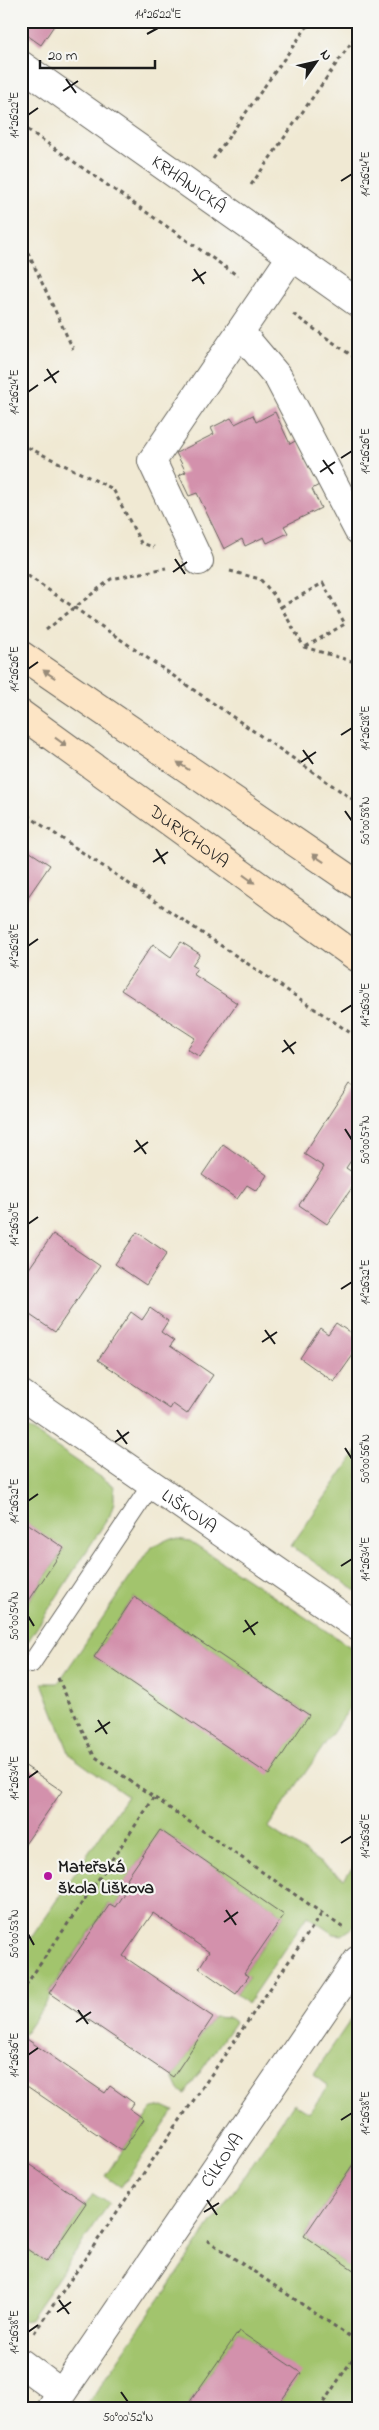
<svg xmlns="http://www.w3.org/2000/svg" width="379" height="2430" font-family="'Indie Flower',sans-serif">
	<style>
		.green { fill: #a2c46d; stroke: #5f7044; fill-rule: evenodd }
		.building { fill: #d391ac }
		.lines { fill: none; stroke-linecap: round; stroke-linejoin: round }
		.lane-casing { stroke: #66645c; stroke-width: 20 }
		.street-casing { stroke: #66645c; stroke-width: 30 }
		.secondary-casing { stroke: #66645c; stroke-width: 30 }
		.path { stroke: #66645c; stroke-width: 3; stroke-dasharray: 4 4; stroke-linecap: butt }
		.lane { stroke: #fff; stroke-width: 18 }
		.street { stroke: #fff; stroke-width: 28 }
		.secondary { stroke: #fde5c5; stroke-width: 28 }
		.oneway { fill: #988b79 }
		.ticks { fill: none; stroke: #1c1c1c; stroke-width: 2 }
		.poi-dot { fill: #b5179e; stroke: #f6f6f2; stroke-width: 2 }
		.labels { text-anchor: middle; stroke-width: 4.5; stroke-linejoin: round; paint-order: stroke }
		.street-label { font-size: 18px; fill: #1c1c1c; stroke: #f6f6f2 }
		.poi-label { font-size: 18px; font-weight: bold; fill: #1c1c1c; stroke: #f6f6f2; text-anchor: start }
		.neatline { fill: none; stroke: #1c1c1c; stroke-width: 2 }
		.ticks-label { font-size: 12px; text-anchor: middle; fill: #1c1c1c }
	</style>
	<rect width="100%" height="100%" fill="#f6f6f2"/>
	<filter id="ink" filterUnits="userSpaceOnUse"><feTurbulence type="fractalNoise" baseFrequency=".02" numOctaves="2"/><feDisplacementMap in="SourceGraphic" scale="10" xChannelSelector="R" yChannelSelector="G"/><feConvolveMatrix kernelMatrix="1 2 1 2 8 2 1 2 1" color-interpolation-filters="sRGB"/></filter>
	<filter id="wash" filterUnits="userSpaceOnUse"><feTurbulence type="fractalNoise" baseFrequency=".0096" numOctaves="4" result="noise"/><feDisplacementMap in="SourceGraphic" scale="20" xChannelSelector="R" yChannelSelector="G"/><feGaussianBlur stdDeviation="1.12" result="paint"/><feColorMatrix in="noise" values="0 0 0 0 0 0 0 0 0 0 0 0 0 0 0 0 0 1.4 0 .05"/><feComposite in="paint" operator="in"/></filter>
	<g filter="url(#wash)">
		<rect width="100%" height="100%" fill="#f0e9d3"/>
		<g class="green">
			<path d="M21,1423L114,1486V1503L110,1515L21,1652V1606L25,1607L64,1549L21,1519Z"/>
			<path d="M358,1450V1592L291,1546Z"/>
			<path d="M171,1538L190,1541L358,1652V1696L268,1827L344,1879L358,1860V1919L351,1929L342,1935L333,1934L307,1916L247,2004L236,1994L249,1977L244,1973L284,1915L160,1830L120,1889L124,1893L115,1907L109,1904L49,1992L52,1995L23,2036L21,2035V1953L127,1796L70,1755L42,1683H58L151,1547ZM134,1597L309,1715L269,1774L94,1657Z"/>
			<path d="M358,2009V2157L304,2236L358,2273V2409H284L287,2405L281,2401L300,2373L239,2331L185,2409H84L294,2103L309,2113L328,2086L313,2075Z"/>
			<path d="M213,2017L230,2018L235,2022L185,2094L179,2090L173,2077Z"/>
			<path d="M163,2106L174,2111L121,2187L105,2176L152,2108Z"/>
			<path d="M93,2194L109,2204L29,2320L21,2321V2245L47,2262Z"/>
		</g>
		<g id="blocks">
			<g class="building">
				<path d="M21,21H57L41,45L21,31Z"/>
				<path d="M275,412L290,444L297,440L319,485L312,489L321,508L284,526L288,533L267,543L264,537L245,546L242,539L224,549L197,493L189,496L179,475L186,472L176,453L214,434L211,428L231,418L235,424L253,415L256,422Z"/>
				<path d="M21,846L50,865L21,907Z"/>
				<path d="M181,942L200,954L192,965L197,968L193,974L237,1003L200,1057L187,1049L195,1038L121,990L153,944L171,957Z"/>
				<path d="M349,1084L358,1090V1150L346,1168L358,1176V1179L327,1224L299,1205L324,1167L304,1154Z"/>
				<path d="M223,1144L267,1175L257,1191L247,1185L237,1199L202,1175Z"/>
				<path d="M137,1232L167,1253L146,1285L115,1264Z"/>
				<path d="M53,1234L100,1266L55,1332L21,1309V1280Z"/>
				<path d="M150,1308L168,1321L161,1332L174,1341L170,1346L213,1375L187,1414L173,1404L170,1409L98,1360L131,1312L142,1320Z"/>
				<path d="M336,1323L358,1338V1348L334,1382L300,1358L320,1328L328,1334Z"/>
				<path d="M21,1519L64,1548L24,1608L21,1606Z"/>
				<path d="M134,1597L309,1715L269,1775L94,1657Z"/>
				<path d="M21,1763L62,1791L21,1850Z"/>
				<path d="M160,1830L284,1915L244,1973L249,1976L236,1994L199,1968L209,1952L153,1913L123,1956L213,2017L173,2077L49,1993L110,1904L115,1907L124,1893L119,1890Z"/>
				<path d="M21,2035L105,2093L110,2086L134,2103L130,2109L144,2119L122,2151L21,2082Z"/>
				<path d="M358,2157V2273L304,2236Z"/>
				<path d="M21,2159L86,2203L46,2262L21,2245Z"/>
				<path d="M239,2331L301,2373L281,2401L287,2405L284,2409H185Z"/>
			</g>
		</g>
	</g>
	<g filter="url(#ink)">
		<use href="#blocks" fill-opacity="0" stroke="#66645c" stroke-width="1"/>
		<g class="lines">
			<g class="lane-casing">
				<path id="lane" d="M31,1664L152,1484"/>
			</g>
			<g class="street-casing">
				<g id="street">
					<path id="s1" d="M21,65L358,303"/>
					<path d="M240,332L278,377L358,530"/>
					<path d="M199,561L152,461L291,257"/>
					<path id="s2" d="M21,1394L358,1627"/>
					<path d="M21,2363L61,2393"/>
					<path id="s3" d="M51,2409L358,1960"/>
				</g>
			</g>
			<g class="secondary-casing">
				<g id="secondary">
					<path d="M21,655L358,885"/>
					<path id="s4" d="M21,714L358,958"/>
				</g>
			</g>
			<g class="path">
				<path d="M21,125L238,276"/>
				<path d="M213,159L311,21"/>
				<path d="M251,185L358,33"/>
				<path d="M21,238L73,349"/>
				<path d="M293,314L358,360"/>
				<path d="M21,444L113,489L141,543L154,547"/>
				<path d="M21,571L358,803"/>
				<path d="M230,571L260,579L274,595L304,647L358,663"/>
				<path d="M281,607L323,583L345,624L305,647"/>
				<path d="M46,630L111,579L166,568"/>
				<path d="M21,811L358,1038"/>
				<path d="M58,1678L94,1756L345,1929"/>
				<path d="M21,1992L154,1798"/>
				<path d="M207,2240L358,2342"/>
				<path d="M34,2333L322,1913"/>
				<path d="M319,2409L358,2351"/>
			</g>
			<use href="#lane" class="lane"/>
			<use href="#street" class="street"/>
			<use href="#secondary" class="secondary"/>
		</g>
		<defs><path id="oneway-solid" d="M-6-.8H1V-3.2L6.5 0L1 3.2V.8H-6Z" transform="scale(1.25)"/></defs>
		<g class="oneway">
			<use href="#oneway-solid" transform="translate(49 674) rotate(-146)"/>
			<use href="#oneway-solid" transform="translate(61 742) rotate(36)"/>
			<use href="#oneway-solid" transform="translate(183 766) rotate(-146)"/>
			<use href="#oneway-solid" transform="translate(318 858) rotate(-146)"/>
			<use href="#oneway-solid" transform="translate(249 879) rotate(36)"/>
		</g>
	</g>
	<path class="ticks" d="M147,34L158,28M66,79L76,93M63,91L78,81M28,115L38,108M341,181L352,174M194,269L204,284M192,281L206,272M47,369L56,383M44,381L59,371M28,392L38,385M341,458L352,451M323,460L333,474M320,472L335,462M175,559L185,574M173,572L187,562M28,669L38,662M341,735L352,728M303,750L313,764M301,762L316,752M345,811L352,821M156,849L165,864M153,862L168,852M28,946L38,939M341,1012L352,1005M284,1040L294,1054M282,1052L296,1042M345,1129L352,1140M136,1140L146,1154M134,1152L148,1142M28,1224L38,1217M341,1289L352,1282M265,1330L275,1344M262,1342L277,1332M117,1430L127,1444M115,1442L129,1432M345,1448L352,1459M28,1501L38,1494M341,1566L352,1559M28,1616L34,1626M245,1620L255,1635M243,1632L258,1622M98,1720L107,1734M95,1732L110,1722M28,1778L38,1771M341,1843L352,1836M226,1910L236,1925M224,1922L238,1912M28,1934L34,1945M78,2010L88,2024M76,2022L91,2012M28,2055L38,2048M341,2120L352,2113M207,2200L217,2215M204,2212L219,2203M59,2300L69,2314M57,2312L71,2302M28,2332L38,2325M121,2392L128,2402"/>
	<circle class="poi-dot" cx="48" cy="1876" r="5"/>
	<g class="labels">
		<g class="street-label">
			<text dy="6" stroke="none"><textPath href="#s1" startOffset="206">KRHANICKÁ</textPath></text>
			<text dy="6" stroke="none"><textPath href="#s4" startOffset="208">DURYCHOVA</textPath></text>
			<text dy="6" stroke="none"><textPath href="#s2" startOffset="205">LIŠKOVA</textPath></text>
			<text dy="6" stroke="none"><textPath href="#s3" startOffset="302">CÍLKOVA</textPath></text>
		</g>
		<g class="poi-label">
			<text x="58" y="1872">Mateřská<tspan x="58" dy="21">škola Liškova</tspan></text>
		</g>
	</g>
	<rect width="379" height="2430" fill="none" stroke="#f6f6f2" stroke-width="55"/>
	<g transform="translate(316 62) rotate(56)" stroke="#f6f6f2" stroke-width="4" paint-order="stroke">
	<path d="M0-4L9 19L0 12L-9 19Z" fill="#1c1c1c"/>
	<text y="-8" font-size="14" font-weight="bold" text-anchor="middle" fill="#1c1c1c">N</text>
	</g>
	<path d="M40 60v8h115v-8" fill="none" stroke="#1c1c1c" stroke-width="2.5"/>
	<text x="48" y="60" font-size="15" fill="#1c1c1c" stroke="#f6f6f2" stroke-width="4" paint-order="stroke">20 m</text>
	<rect x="28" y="28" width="324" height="2374" class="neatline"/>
	<g class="ticks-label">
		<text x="158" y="18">14°26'22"E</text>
		<text transform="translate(14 115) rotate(-90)" y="4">14°26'22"E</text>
		<text transform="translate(365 174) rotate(-90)" y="4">14°26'24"E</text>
		<text transform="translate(14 392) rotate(-90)" y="4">14°26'24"E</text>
		<text transform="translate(365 451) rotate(-90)" y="4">14°26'26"E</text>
		<text transform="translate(14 669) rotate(-90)" y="4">14°26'26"E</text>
		<text transform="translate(365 728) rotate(-90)" y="4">14°26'28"E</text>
		<text transform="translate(365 821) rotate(-90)" y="4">50°00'58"N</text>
		<text transform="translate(14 946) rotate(-90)" y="4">14°26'28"E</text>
		<text transform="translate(365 1005) rotate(-90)" y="4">14°26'30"E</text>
		<text transform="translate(365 1140) rotate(-90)" y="4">50°00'57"N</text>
		<text transform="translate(14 1224) rotate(-90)" y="4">14°26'30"E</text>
		<text transform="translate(365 1282) rotate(-90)" y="4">14°26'32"E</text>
		<text transform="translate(365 1459) rotate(-90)" y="4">50°00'56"N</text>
		<text transform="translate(14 1501) rotate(-90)" y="4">14°26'32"E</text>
		<text transform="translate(365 1559) rotate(-90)" y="4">14°26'34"E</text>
		<text transform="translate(14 1616) rotate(-90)" y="4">50°00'54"N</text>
		<text transform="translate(14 1778) rotate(-90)" y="4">14°26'34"E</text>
		<text transform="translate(365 1836) rotate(-90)" y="4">14°26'36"E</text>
		<text transform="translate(14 1934) rotate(-90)" y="4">50°00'53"N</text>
		<text transform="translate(14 2055) rotate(-90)" y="4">14°26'36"E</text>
		<text transform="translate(365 2113) rotate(-90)" y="4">14°26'38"E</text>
		<text transform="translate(14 2332) rotate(-90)" y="4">14°26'38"E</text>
		<text x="128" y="2421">50°00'52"N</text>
	</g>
</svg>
